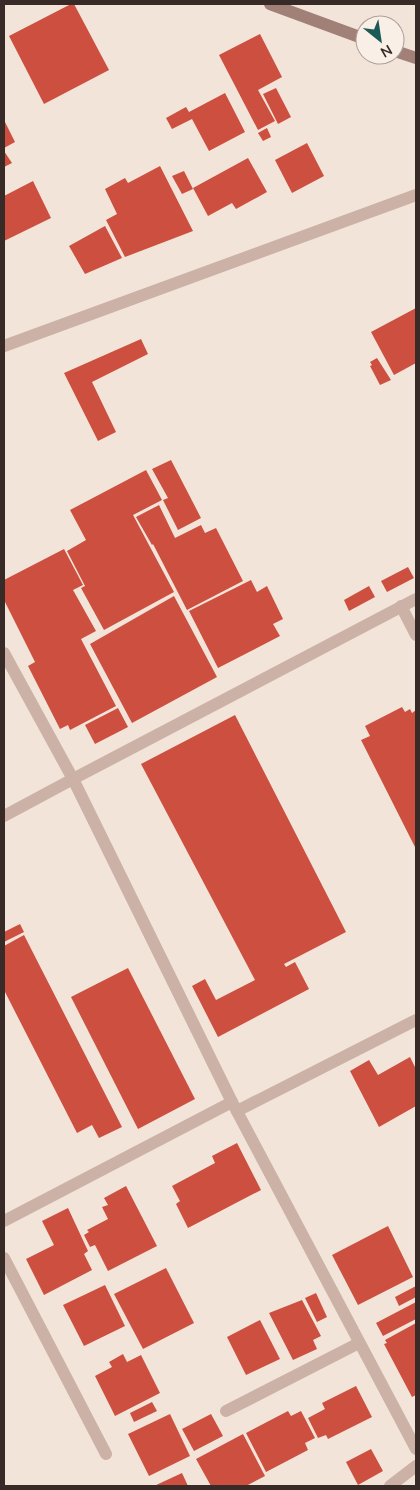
<svg xmlns="http://www.w3.org/2000/svg" width="420" height="1490" font-family="Mulish,sans-serif">
	<style>
		.building { fill: #cc4f3f }
		.lines { fill: none; stroke-linecap: round; stroke-linejoin: round }
		.lane { stroke: #ccb2a6; stroke-width: 12 }
		.street { stroke: #ccb2a6; stroke-width: 12 }
		.secondary { stroke: #a08077; stroke-width: 12 }
	</style>
	<rect width="100%" height="100%" fill="#f3e4da"/>
	<g class="building">
		<path d="M71,4H74L109,70L44,104L9,36Z"/>
		<path d="M260,34L282,77L258,90L275,121L258,130L219,55Z"/>
		<path d="M276,88L291,117L278,124L263,94Z"/>
		<path d="M225,93L245,132L209,151L192,119L172,129L166,118L186,107L189,112Z"/>
		<path d="M4,120L15,142L4,148Z"/>
		<path d="M267,128L271,137L263,141L258,133Z"/>
		<path d="M307,143L324,176L292,193L275,160Z"/>
		<path d="M4,151L12,163L4,167Z"/>
		<path d="M248,158L267,192L236,209L232,203L208,216L193,188Z"/>
		<path d="M160,166L193,231L125,257L106,220L117,214L105,189L125,178L128,183Z"/>
		<path d="M184,171L193,189L182,194L172,176Z"/>
		<path d="M33,181L51,218L4,241V196Z"/>
		<path d="M105,226L122,258L85,274L69,246Z"/>
		<path d="M416,308V363L394,375L371,332Z"/>
		<path d="M141,339L148,354L92,382L116,432L98,441L64,373Z"/>
		<path d="M377,358L391,380L380,385L370,366L372,365L370,362Z"/>
		<path d="M171,460L201,518L178,530L163,500L168,498L152,469Z"/>
		<path d="M146,470L162,500L133,515L174,592L104,630L81,588L85,586L67,551L86,540L70,510Z"/>
		<path d="M159,505L175,538L201,525L205,533L216,528L243,581L187,610L153,544L152,545L136,517Z"/>
		<path d="M64,549L83,585L73,590L96,631L81,639L116,706L70,730L68,725L60,729L28,666L35,662L4,600V580Z"/>
		<path d="M408,567L414,578L387,592L381,581Z"/>
		<path d="M251,580L257,592L267,586L283,619L273,624L280,636L218,668L189,611Z"/>
		<path d="M369,586L375,597L349,611L344,600Z"/>
		<path d="M174,596L217,677L132,723L90,644Z"/>
		<path d="M402,707L405,712L410,709L412,713L416,710V849L361,740L370,736L365,726Z"/>
		<path d="M118,708L128,727L95,744L85,725Z"/>
		<path d="M235,715L346,932L284,964L286,967L295,962L309,989L218,1037L192,986L205,979L216,1000L255,980L141,764Z"/>
		<path d="M20,924L24,932L4,942V932Z"/>
		<path d="M24,935L122,1127L99,1138L92,1125L77,1133L4,990V946Z"/>
		<path d="M128,968L195,1099L138,1129L71,997Z"/>
		<path d="M410,1057L416,1069V1106L379,1127L350,1071L369,1060L378,1075Z"/>
		<path d="M237,1143L261,1190L188,1228L176,1204L180,1201L172,1186L215,1163L212,1156Z"/>
		<path d="M126,1186L157,1246L108,1271L95,1245L90,1247L84,1235L89,1232L87,1230L108,1219L102,1207L108,1205L104,1198Z"/>
		<path d="M68,1208L88,1251L84,1254L92,1270L44,1295L26,1259L54,1245L42,1221Z"/>
		<path d="M388,1226L413,1277L358,1305L332,1255Z"/>
		<path d="M166,1268L194,1323L143,1349L114,1294Z"/>
		<path d="M105,1285L125,1326L84,1346L63,1305Z"/>
		<path d="M416,1286V1297L399,1306L395,1297Z"/>
		<path d="M316,1293L327,1317L317,1322L305,1298Z"/>
		<path d="M302,1300L321,1336L313,1340L317,1349L293,1360L269,1313Z"/>
		<path d="M416,1302V1319L383,1336L376,1323Z"/>
		<path d="M260,1320L280,1359L246,1375L227,1337Z"/>
		<path d="M416,1323V1395L412,1397L384,1344L387,1343L385,1340Z"/>
		<path d="M123,1354L127,1362L141,1355L160,1393L115,1416L95,1376L112,1367L109,1362Z"/>
		<path d="M356,1386L372,1417L328,1439L326,1435L318,1438L308,1418L325,1409L322,1403Z"/>
		<path d="M152,1402L157,1411L134,1422L130,1413Z"/>
		<path d="M288,1411L291,1416L301,1411L315,1438L305,1443L308,1450L266,1472L246,1433Z"/>
		<path d="M170,1414L190,1456L149,1476L128,1434Z"/>
		<path d="M211,1414L223,1436L194,1451L182,1429Z"/>
		<path d="M243,1434L265,1476L246,1486H211L196,1459Z"/>
		<path d="M371,1449L383,1471L358,1485L346,1462Z"/>
		<path d="M182,1473L188,1486H154Z"/>
	</g>
	<g class="lines">
		<g class="lane">
			<path d="M4,346L416,195"/>
			<path d="M4,816L73,779"/>
		</g>
		<g class="street">
			<path d="M401,606L416,635"/>
			<path d="M4,653L73,779L232,1102L416,1449"/>
			<path d="M73,779L416,599"/>
			<path d="M237,1111L416,1020"/>
			<path d="M4,1221L232,1102"/>
			<path d="M4,1258L106,1454"/>
			<path d="M226,1411L359,1343"/>
			<path d="M390,1486L416,1466"/>
		</g>
		<g class="secondary">
			<path d="M270,4L365,39"/>
			<path d="M395,51L416,58"/>
		</g>
	</g>
	<rect width="420" height="1490" fill="none" stroke="#372a27" stroke-width="10"/>
	<g transform="translate(380 40) rotate(150)"><circle r="24" fill="#faefe7" stroke="#aca09a"/>
	<path d="M0-4L9 19L0 12L-9 19Z" fill="#1a5b57"/>
	<text y="-8" font-size="14" font-weight="bold" text-anchor="middle" fill="#372a27">N</text>
	</g>
</svg>
